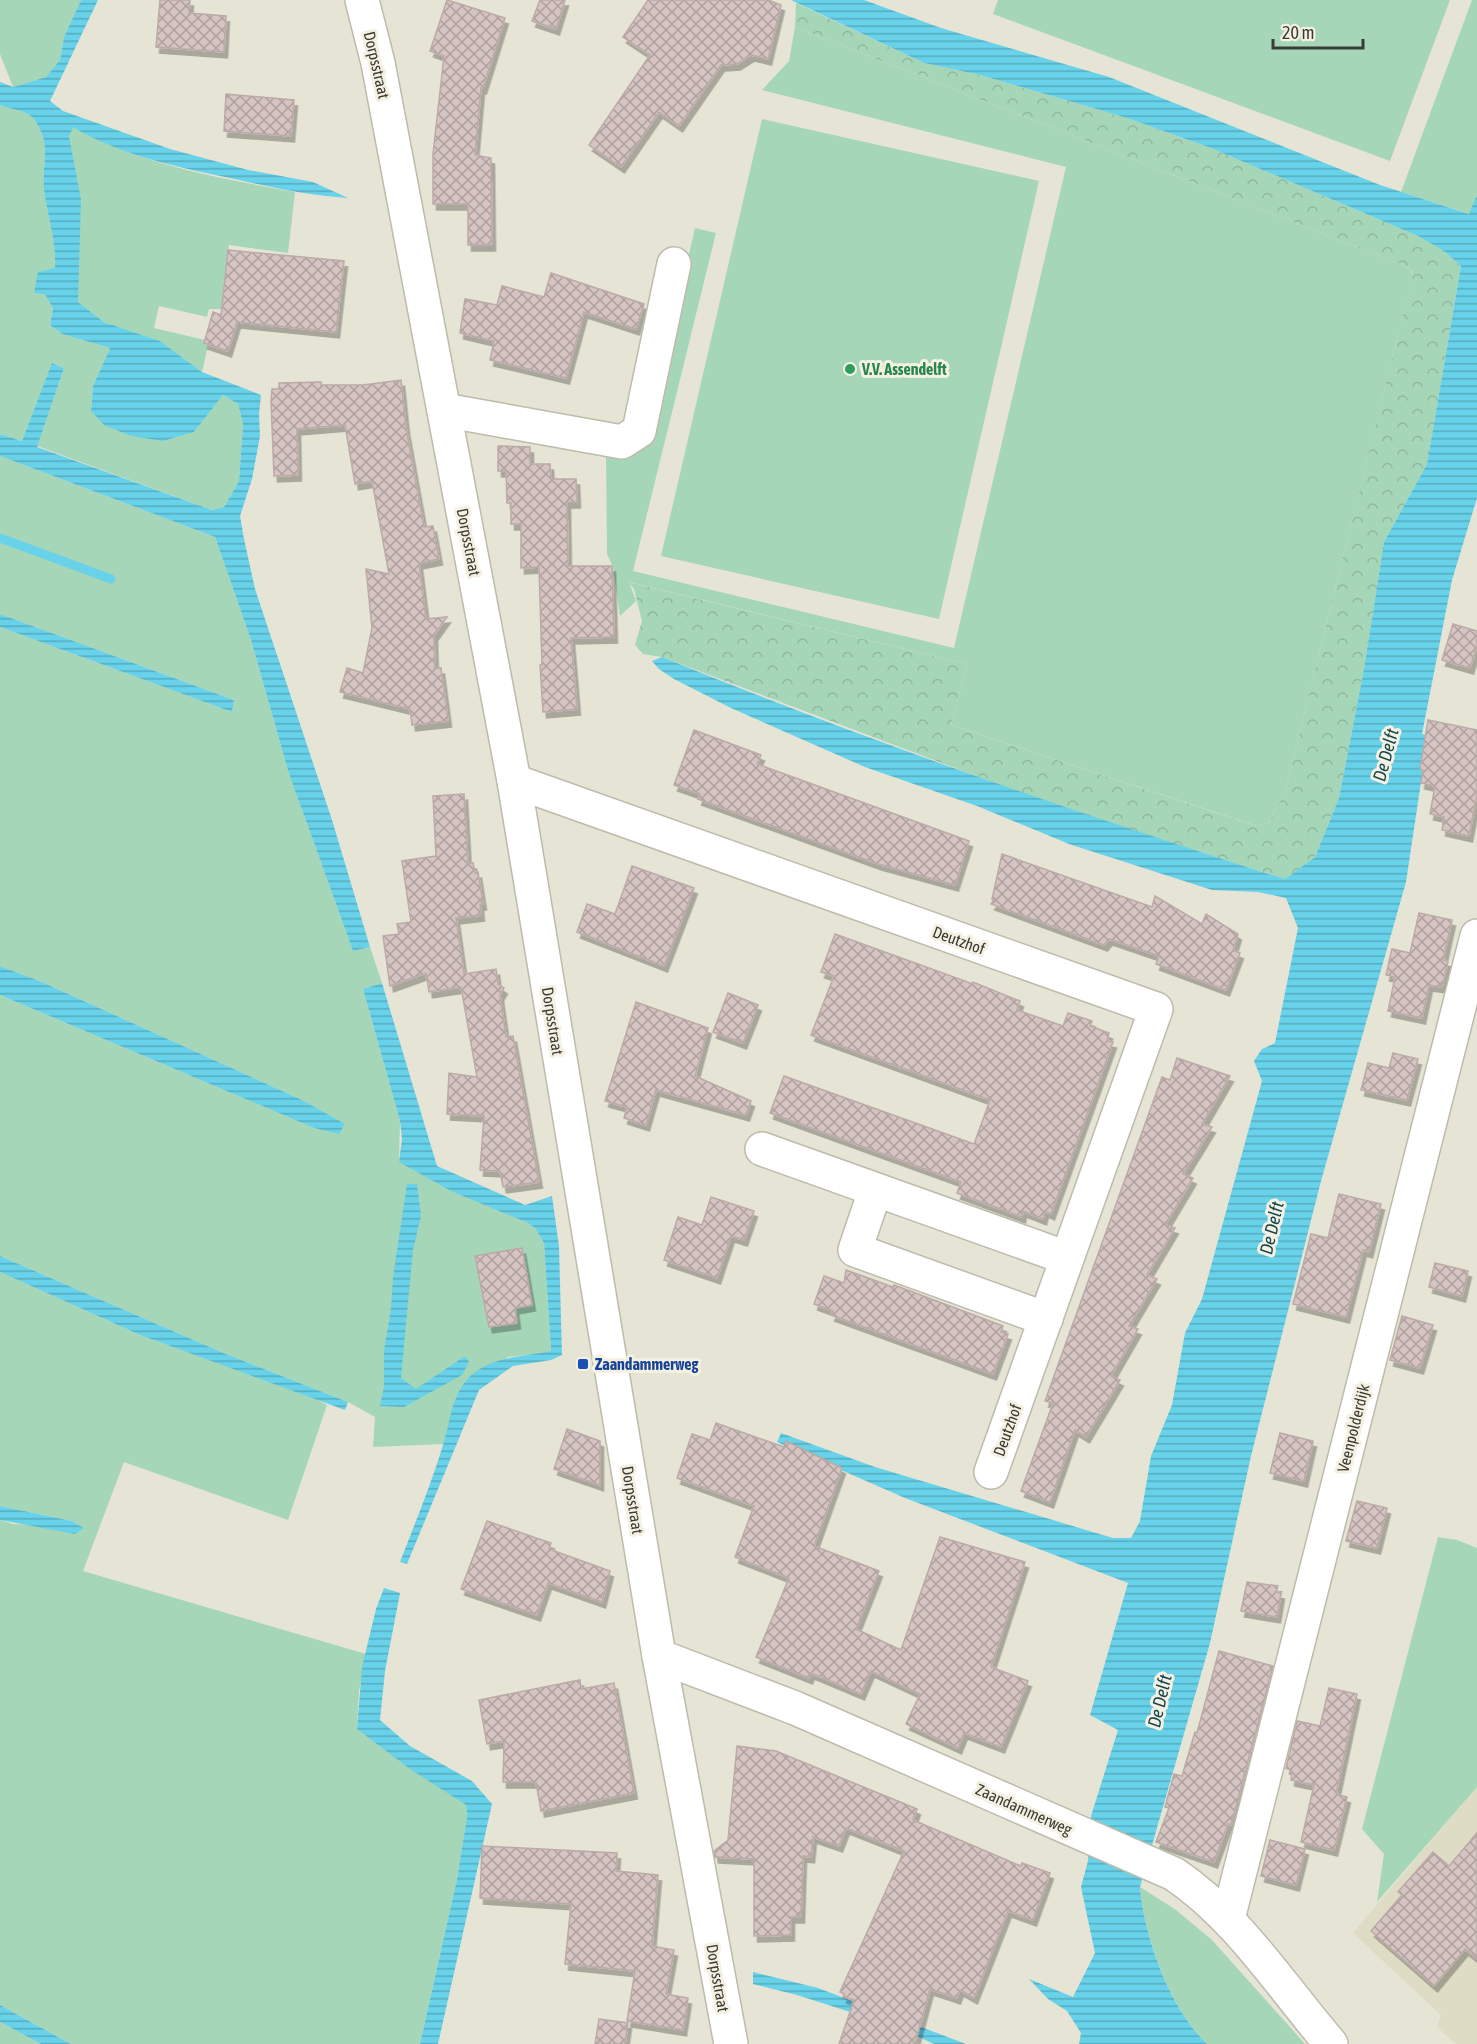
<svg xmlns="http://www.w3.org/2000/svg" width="1477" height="2044" font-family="'Asap Condensed',sans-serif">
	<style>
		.built { fill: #dfdcc5 }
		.grass { fill: #a6d6b8 }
		.forest { fill: url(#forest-crowns) }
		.water { fill: url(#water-rules) }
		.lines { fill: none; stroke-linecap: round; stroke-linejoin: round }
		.stream { stroke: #67d2e9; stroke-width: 9 }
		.building { fill: url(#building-cross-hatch); stroke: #bbaaa8; stroke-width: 1.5; filter: url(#shadow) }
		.minor-casing { stroke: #bdbbac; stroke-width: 36 }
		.minor { stroke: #fff; stroke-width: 33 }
		.leisure-dot { fill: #2e9e5b; stroke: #f4f1e2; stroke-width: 2 }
		.transit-dot { fill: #1a4fb4; stroke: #f4f1e2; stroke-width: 2 }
		.labels { text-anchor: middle; stroke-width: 6; stroke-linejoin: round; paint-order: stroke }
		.street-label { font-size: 16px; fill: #3b3a34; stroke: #f4f1e2 }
		.leisure-label { font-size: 16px; font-weight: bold; fill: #27864d; stroke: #f4f1e2; text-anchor: start }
		.transit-label { font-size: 16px; font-weight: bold; fill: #164399; stroke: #f4f1e2; text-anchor: start }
		.water-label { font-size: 18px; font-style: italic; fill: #14454f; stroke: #f4f1e2 }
	</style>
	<defs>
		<pattern id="forest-crowns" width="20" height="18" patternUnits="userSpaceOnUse" patternTransform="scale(1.5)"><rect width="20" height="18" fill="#a6d6b8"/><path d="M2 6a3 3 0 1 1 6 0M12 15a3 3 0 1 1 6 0" fill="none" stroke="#90b89f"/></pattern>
		<pattern id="water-rules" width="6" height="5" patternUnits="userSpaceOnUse" patternTransform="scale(1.5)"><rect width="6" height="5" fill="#67d2e9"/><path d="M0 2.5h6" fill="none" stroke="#56abbe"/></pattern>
		<pattern id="building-cross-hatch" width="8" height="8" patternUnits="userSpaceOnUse" patternTransform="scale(1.5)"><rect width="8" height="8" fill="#d5c4c1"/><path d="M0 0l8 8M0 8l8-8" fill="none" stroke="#aea09e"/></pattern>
		<filter id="shadow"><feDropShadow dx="3.5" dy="6" stdDeviation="0" flood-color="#0004"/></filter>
	</defs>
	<rect width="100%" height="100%" fill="#e6e4d5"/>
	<path class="built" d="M1477,1787V2044H1456L1437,2027L1441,2015L1353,1933Z"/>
	<g class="grass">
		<path d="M0,0H81L64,37L60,60L46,77L13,87L0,54Z"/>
		<path d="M998,0H1450L1390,161L993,14Z"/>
		<path d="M1472,0H1477V195L1470,214L1401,192Z"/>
		<path d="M795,27L1408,267L1413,274L1285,792L1269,822L1257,826L951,725L967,664L629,582L636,601L620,616L613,567L607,554L606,456L645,445L695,228L716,233L633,571L954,648L1066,167L762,90L789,61Z"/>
		<path d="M0,105C13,111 28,109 36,122C52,147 41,165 44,190C49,218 56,241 55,269L38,272L53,308L50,325L62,334L110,348L93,386L91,411C122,445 153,435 194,432L223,395L238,404L243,424L239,481L224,507L212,510L37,446L64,368L53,363L22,441L0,434Z"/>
		<path d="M762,119L1039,181L939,619L661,556Z"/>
		<path d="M73,126C135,164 224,179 295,192L288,253L229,245L221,309H209L207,317L159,306L154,328L209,341L202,372L160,341L104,322L78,302L69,136Z"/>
		<path d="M0,456L215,537L251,640L289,774L353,951L370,947L382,983L363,989L400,1121L399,1161L526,1222L535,1228L544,1243L551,1352L508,1357L456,1397L444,1444L373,1447L375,1417L348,1402L226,1354L0,1256V995L314,1128L339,1133L345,1125L302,1100L42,982L0,966V627L232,712L234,700L0,614Z"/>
		<path d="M0,1272L140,1335L316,1399L327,1405L288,1520L124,1462L83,1571L366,1654L359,1691L357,1729L466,1805L467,1817L457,1879L420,2044H71L0,2005V1520L13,1524L84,1528L72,1521L0,1506Z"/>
		<path d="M1438,1537L1457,1540L1477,1548V1787L1377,1902L1384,1854L1362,1829Z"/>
		<path d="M1140,1887L1176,1910L1212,1940L1305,2044H1207C1170,2009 1144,1936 1140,1887Z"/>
		<path d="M0,2022L41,2044H0Z"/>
	</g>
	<path class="forest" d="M796,3L924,63L980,75L1127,118L1211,148L1418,236L1444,251L1461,266L1427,464L1384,542L1364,669L1339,798L1315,857L1285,879L1050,804L662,657L643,654L635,645L642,621L634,589L628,582L967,664L951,725L1256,826L1269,822L1285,792L1413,273L1408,267L795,27Z"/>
	<g class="water">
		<path d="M81,0H98L50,101L63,111L170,149L248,170L313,182L348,198C311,196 275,188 239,180C183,168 123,157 73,127L69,136L81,200L78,302L104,322L160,341L202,372L261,395L259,414L260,436L252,479L240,516L244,539L255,589L332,820L370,947L353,951L289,774L251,640L215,537L0,456V434L22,441L52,363L64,368L37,447L212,510L224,507L239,481L243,424L238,404L223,395L194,432L163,441L131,436L104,425L91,411L93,386L110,348L62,334L50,325L53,308L45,294L34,293L38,272L55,268C56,240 48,217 44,190C41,165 52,147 36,122C28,109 13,111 0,105V82L13,87L46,77L60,60L64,37Z"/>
		<path d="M791,0H864L941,28L1109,77L1380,185L1469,214L1477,195V498L1452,580L1422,734L1428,736L1406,882L1321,1181L1251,1456L1210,1643L1140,1887C1144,1937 1170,2009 1207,2044H1079L1081,2033L1067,2011L1048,1999L1029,1979L1073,1997L1095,1953L1081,1887L1088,1861L1091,1816L1118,1730L1090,1715L1128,1583L905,1498L777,1442L781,1433L875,1467L1113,1538H1131L1140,1521L1151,1456L1172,1405L1185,1333L1202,1299L1262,1081L1254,1061L1262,1049L1275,1043L1298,928L1286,898L1258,892L1212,890L1069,844L977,806L865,767L731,708L674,679L659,669L652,661L662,657C866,740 1075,813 1285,879L1315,857L1339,798L1364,669L1384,542L1427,464L1461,266L1444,251L1418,236L1211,148L1127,118L980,75L924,63Z"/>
		<path d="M0,614L234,700L232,712L0,627Z"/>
		<path d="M0,966L42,982L302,1100L345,1124L339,1134L314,1128L0,995Z"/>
		<path d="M382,983L437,1166L525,1205L552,1196L559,1246L562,1355L551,1360L513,1366L479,1390L407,1564L400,1562C415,1523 431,1485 443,1445C450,1424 451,1398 466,1381C487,1356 522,1357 551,1351L544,1243L535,1228L526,1222L451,1191L399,1162L402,1139L400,1121L363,989Z"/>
		<path d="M407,1184H417L421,1216L413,1250L401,1378L416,1389L465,1356L469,1362L462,1375L404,1407L380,1406L384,1387V1350L391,1309L393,1277Z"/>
		<path d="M0,1256L226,1354L348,1402L345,1410L140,1335L0,1272Z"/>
		<path d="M0,1506L72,1521L84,1528L75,1534L0,1520Z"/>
		<path d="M384,1588L400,1593L385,1671L380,1720L410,1746L472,1781L492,1804L438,2044H420L457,1879L467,1817L466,1805L410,1769L357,1729L362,1667L376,1609Z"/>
		<path d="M753,1972L818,1988L966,2044H934L897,2027L797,1995L753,1984Z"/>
		<path d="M0,2005L71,2044H41L0,2022Z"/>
	</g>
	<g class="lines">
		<path class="stream" d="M0,538L111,579"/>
	</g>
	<g class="building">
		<path d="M160,0H190L189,13L226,16L224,52L156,47Z"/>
		<path d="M447,0L505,18L483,88H481L475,155L491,158L492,245H468V204H433V154L444,56L430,51Z"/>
		<path d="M540,0H565L556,29L532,21Z"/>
		<path d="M648,0H768L781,5L768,59L751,55L737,64L721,65L679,126L659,112L621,167L589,145L650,55L623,37Z"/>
		<path d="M226,94L294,100L291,136L224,131Z"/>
		<path d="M228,250L344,261L336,332L237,322L228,351L204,343L213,312L221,315Z"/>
		<path d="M551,273L644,304L636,329L584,312L566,378L490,360L494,341L460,333L465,299L497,305L502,286L544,297Z"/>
		<path d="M401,380L406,428L424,527L433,526L439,559L419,563L426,619L447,617L434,635L435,668H441L448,721L412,725L410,709L340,692L347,668L363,673L372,628L366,569L389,574L372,481L355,484L345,425L297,429L298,475L274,476L271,401L272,389H279V383L321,382V385H363Z"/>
		<path d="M498,446L530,447V464H550L551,479H576L577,502H567L568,566H612L614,637L571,638L577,709L543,712L540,665H542L539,567L521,568V524H511V503H507L506,471H498Z"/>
		<path d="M1453,624L1477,631V646L1470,668L1442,660Z"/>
		<path d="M1428,720L1477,730V794L1469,836L1442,830L1444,817L1430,814L1435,786L1421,783L1423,770L1420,769Z"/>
		<path d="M694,730L761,755L757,764L969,841L955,885L878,864L698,799L700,794L674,785Z"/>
		<path d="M464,794L468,864L473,863L475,873L478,872L483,904H480L481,915L456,918L464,974L496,969L498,984L504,988L500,995L506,1037L513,1036L539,1182L503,1187L500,1171L480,1170L484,1116L447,1114L449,1073L477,1077L461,987L429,992L426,973L390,986L383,936L399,934L397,924L411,922L402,861L436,856L433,796Z"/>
		<path d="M1002,854L1152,907L1155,896L1202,924L1206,914L1238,934L1233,950L1240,953L1226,990L1156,964L1159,956L1109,939L1104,945L991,904L994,900L992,899Z"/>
		<path d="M632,866L694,888L664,966L577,932L587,904L615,914Z"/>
		<path d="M1419,913L1452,920L1443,960L1448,961L1442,987L1429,985L1422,1018L1388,1011L1395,977L1386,975L1392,949L1410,953Z"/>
		<path d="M835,934L973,984V982L1020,1001L1017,1010L1063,1026L1068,1013L1092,1021L1090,1026L1109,1033L1107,1041L1113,1042L1051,1214L1045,1211L1043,1219L1023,1211L1022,1217L957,1193L961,1182L770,1113L784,1076L974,1144L990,1100L811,1035L834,976L821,972Z"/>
		<path d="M728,993L758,1005L743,1043L713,1032Z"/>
		<path d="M636,1002L708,1028L695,1076L751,1101L746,1115L656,1090L646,1125L624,1118L627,1107L605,1101Z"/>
		<path d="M1393,1053L1418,1059L1407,1100L1361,1090L1368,1063L1389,1068Z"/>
		<path d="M1177,1058L1230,1076L1202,1124L1212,1127L1183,1174L1193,1178L1165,1225L1175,1228L1147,1275L1157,1279L1129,1326L1138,1329L1111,1376L1120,1380L1086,1437L1075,1430L1050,1502L1021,1491L1053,1403L1045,1401L1162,1077L1170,1080Z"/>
		<path d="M1339,1194L1381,1204L1369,1252L1363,1250L1346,1317L1293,1304L1311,1234L1328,1238Z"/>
		<path d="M711,1197L754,1211L744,1240L731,1236L717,1278L664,1260L678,1217L702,1225Z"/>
		<path d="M522,1248L532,1305L515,1308L517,1323L489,1327L475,1256Z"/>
		<path d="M1435,1263L1468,1271L1462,1296L1429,1287Z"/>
		<path d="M846,1270L893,1287L894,1285L1003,1326L1001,1332L1008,1334L993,1374L831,1315L833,1311L814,1304L824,1276L844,1283Z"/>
		<path d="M1402,1316L1433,1325L1420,1368L1390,1360Z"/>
		<path d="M716,1423L784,1447L786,1441L842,1468L814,1546L879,1571L856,1629L901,1650L940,1537L1025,1562L991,1667L1028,1681L1001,1747L964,1733L958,1748L906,1724L920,1694L871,1671L861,1694L811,1673L809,1678L756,1657L789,1578L735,1557L754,1506L677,1478L692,1434L710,1440Z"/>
		<path d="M567,1429L600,1441V1485L554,1469Z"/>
		<path d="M1280,1433L1313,1441L1304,1481L1270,1473Z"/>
		<path d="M1357,1501L1387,1508L1377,1548L1346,1541Z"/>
		<path d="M487,1521L551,1543L549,1549L610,1571L602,1602L548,1583L537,1615L461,1589Z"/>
		<path d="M1247,1582L1278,1586L1276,1592L1281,1593L1277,1617L1241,1611Z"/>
		<path d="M1219,1651L1273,1666L1231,1825L1228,1824L1214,1862L1156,1842L1169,1808L1165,1807L1174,1774L1182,1776L1195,1732L1197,1733Z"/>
		<path d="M580,1680L581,1689L614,1683L634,1793L541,1811L536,1782H503L504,1741L487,1744L479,1700Z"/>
		<path d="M1329,1688L1357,1694L1336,1794L1347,1797L1334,1850L1301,1842L1314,1785L1291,1780L1292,1771L1286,1768L1297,1721L1320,1726Z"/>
		<path d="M737,1746L776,1751L917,1809L913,1820L1021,1866L1022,1863L1050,1873L1033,1920L1008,1911L974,1998L960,1990L957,1998L930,1989L915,2044H839L854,2000L843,1997L844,1994L840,1992L904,1851L846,1828L839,1846L813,1837L811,1857L803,1856L801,1917H791V1935L754,1936V1859L715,1857L714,1851L728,1840Z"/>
		<path d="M1477,1833V1959L1465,1949L1434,1986L1371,1931L1402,1895L1398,1892L1433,1852L1449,1866Z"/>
		<path d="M1270,1840L1305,1849L1296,1885L1261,1876Z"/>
		<path d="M482,1846L617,1853L616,1871L658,1875L652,1946L674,1950L666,1994L688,1998L683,2030L627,2021L635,1971L565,1964L571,1904L480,1898Z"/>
		<path d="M599,2019L628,2023L625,2044H595Z"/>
	</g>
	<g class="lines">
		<g class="minor-casing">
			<g id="minor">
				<path d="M362,0L378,63L514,781L659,1656L731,2044"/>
				<path d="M444,410L622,442L639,431L674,264"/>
				<path d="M514,781L1156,1009L991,1472"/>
				<path d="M762,1149L1067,1258"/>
				<path d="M875,1191L855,1250L1046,1319"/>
				<path d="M659,1656L795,1708L1174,1874C1238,1917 1281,1986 1331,2044"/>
				<path d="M1228,1919L1477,936"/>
			</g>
		</g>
		<use href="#minor" class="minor"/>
	</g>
	<circle class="leisure-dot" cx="850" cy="369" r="6"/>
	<rect class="transit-dot" x="577" y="1358" width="12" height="12" rx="3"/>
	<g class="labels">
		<g class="street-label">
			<text transform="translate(377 65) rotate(77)" y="6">Dorpsstraat</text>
			<text transform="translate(469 542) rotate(79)" y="6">Dorpsstraat</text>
			<text transform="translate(959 940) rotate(20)" y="6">Deutzhof</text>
			<text transform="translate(553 1021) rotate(81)" y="6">Dorpsstraat</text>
			<text transform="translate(1353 1428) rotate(-76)" y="6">Veenpolderdijk</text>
			<text transform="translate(1007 1430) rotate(-70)" y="6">Deutzhof</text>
			<text transform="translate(633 1500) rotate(81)" y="6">Dorpsstraat</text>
			<text transform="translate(1024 1809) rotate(24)" y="6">Zaandammerweg</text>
			<text transform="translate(718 1978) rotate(80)" y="6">Dorpsstraat</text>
		</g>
		<g class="leisure-label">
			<text x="862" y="375">V.V. Assendelft</text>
		</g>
		<g class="transit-label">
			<text x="595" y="1370">Zaandammerweg</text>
		</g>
		<g class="water-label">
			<text transform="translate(1386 755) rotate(-75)" y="6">De Delft</text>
			<text transform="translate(1272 1228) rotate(-77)" y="6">De Delft</text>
			<text transform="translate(1160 1701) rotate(-77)" y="6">De Delft</text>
		</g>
	</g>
	<path d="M1273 39v9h90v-9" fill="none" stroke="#3b3a34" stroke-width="3"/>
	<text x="1282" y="39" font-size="18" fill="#3b3a34" stroke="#f4f1e2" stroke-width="4.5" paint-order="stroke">20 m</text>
</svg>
